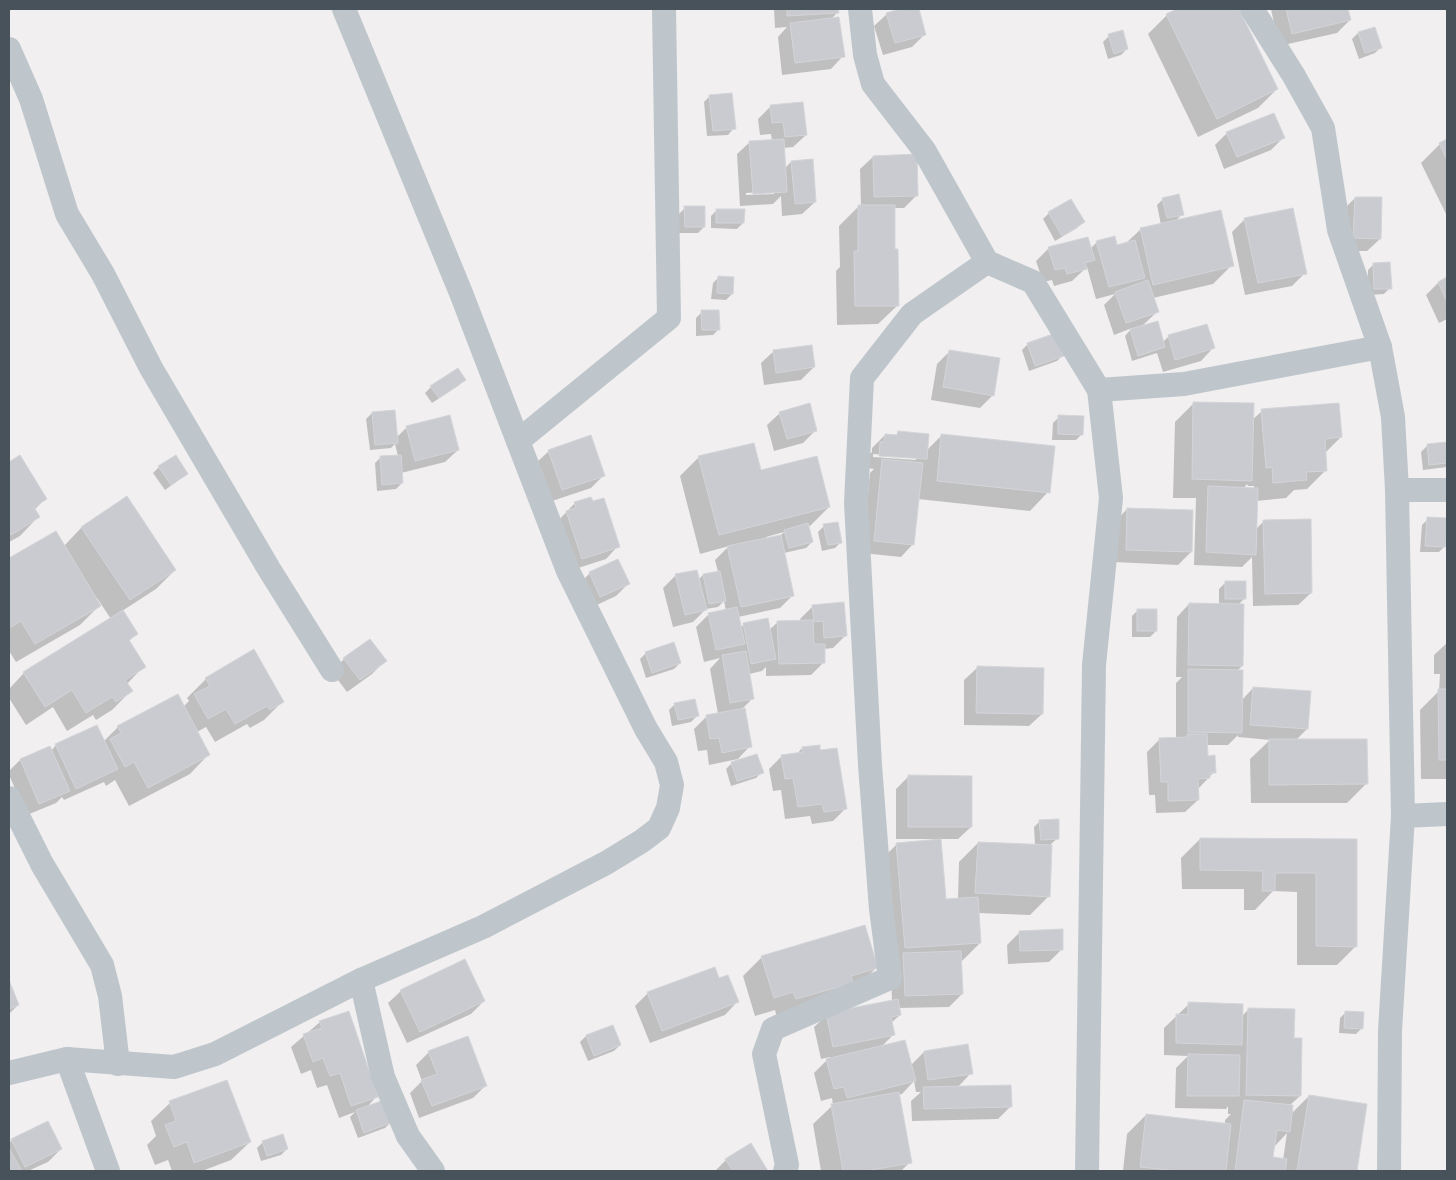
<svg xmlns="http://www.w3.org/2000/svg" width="1456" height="1180" font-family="Quicksand,sans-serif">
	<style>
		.shadow { fill: #0003; fill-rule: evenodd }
		.building { fill: #c9cbd1; stroke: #d3d5d9 }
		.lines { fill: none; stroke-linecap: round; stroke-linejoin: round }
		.minor { stroke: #bec6cc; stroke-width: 24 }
	</style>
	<rect width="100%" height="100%" fill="#f1efef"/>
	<g class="shadow">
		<path d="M774,9H837V13L831,19L843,56L831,69L782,75L778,37L787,27L775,28Z"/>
		<path d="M905,9H917L924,35L912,47L883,55L874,26L887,14Z"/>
		<path d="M1179,9H1238L1277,89L1258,108L1198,137L1148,34L1167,15Z"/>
		<path d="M1271,9H1347L1350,20L1337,33L1279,46Z"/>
		<path d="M1375,28L1381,47L1375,53L1359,59L1352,39L1358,33Z"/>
		<path d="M1109,36L1127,49L1121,55L1108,59L1103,42Z"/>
		<path d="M710,96L734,128L728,135L707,136L704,102Z"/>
		<path d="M771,106L806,135L793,147L783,148L784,169L791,162L815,202L802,214L782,216L781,196L773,204L740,206L737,154L750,142L772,141L771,134L760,135L758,119ZM774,191V194L746,195V193Z"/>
		<path d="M1227,133L1283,138L1271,150L1224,169L1215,145Z"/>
		<path d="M1447,140V216L1421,163L1440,144Z"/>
		<path d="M873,157L917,195L904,208H893L894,250L897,306L878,324L837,325L836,271L840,267L839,226L858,207H861L860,169Z"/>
		<path d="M1355,198L1380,239L1367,251H1341L1342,211Z"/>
		<path d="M1163,199L1182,214L1175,222L1232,265L1213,284L1153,298L1158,311L1142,326L1163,342L1169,336L1213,348L1201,361L1163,372L1157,353L1132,361L1125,336L1132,328L1114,335L1104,305L1115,294L1096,299L1087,267L1072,281L1054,286L1052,280L1043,282L1036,261L1049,248L1090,249L1097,242L1116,246L1126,243L1140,230L1161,225L1157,205Z"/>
		<path d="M1070,201L1083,222L1077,228L1055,241L1043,219L1049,213Z"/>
		<path d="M685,208L704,227L698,233H679V214Z"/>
		<path d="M717,210L743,223L737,229L711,228V216Z"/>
		<path d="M1245,219L1305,273L1292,286L1245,295L1232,232Z"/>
		<path d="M1374,264L1390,288L1384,294L1368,295V270Z"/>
		<path d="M719,277L732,294L726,300L711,299L713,283Z"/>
		<path d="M1447,279V319L1439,323L1426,295L1438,283Z"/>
		<path d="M702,312L719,329L713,335L696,336V318Z"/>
		<path d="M1028,344L1063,355L1057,361L1029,371L1022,350Z"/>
		<path d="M774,351L814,367L801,380L764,385L761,363Z"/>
		<path d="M950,351L993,395L980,408L931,400L937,364Z"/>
		<path d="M464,380L458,386L432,403L425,393L431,387Z"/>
		<path d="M1194,403L1252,420L1262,411L1341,437L1325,453L1326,470L1307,489L1294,490L1286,498L1256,501L1255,530L1264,521L1311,593L1298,605L1253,606L1252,557L1242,567L1194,565L1196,498H1173L1175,422ZM1247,484L1248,486H1254V489H1243Z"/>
		<path d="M372,413L396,438L407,427L458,450L445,462L401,473L402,483L396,489L377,491L375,463L381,457L398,456L395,444L391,448L370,450L366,419Z"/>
		<path d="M780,413L816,430L803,443L774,451L767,425Z"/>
		<path d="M1059,417L1082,434L1076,440H1052L1053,423Z"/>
		<path d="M898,433L927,450L942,435L1048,492L1030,511L918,499L913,544L901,557L862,553L870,473L874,469L867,468V456L872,452V448L885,435L895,436ZM873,454L916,457V460L873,457Z"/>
		<path d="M1447,444V467L1423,470L1421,452L1427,446Z"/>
		<path d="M549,451L603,476L591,488L549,502L536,463Z"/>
		<path d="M20,457L46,498L34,510L38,517L20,536L9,542V464Z"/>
		<path d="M699,457L760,472L829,507L810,526H807L812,542L806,548L784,553L793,595L780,608L738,617L740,628L744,624L769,630L778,622L801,621L800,619L813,606L846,635L833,648L824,649V662L811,675L766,676V667L762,671L749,674L753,698L743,708L750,746L738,759L709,765L707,750L698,751L694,729L706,717L718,714L710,669L720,658L704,662L696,627L709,614L726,611L724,601L718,607L706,609L693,622L673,627L663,588L676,575L698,580L703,575L718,572L715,560L729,546L700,554L680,476ZM784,532L780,536L767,539L766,537Z"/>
		<path d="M159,467L187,474L165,490L153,473Z"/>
		<path d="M127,498L175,570L156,589L122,611L136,634L129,641L144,666L127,684L131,691L112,710L96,720L93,715L67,731L53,707L26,725L9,698V689L24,673L111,619L97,598L95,600L99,606L80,625L16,662L9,651V560L55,532L64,546L81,528Z"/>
		<path d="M575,503L618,546L606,559L569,571L554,525Z"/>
		<path d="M1127,509L1191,552L1178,565L1114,562L1115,522Z"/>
		<path d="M1428,519L1445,546L1439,552H1420L1422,525Z"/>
		<path d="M824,526L841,542L835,548L822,551L818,532Z"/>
		<path d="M590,573L628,584L616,596L588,609L577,586Z"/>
		<path d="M1225,583L1245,598L1238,605L1242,666L1237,671L1241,701L1253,688L1307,729L1296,740L1366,784L1347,803H1251L1250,759L1270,740L1238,737V735L1228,745H1206L1207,757L1214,772L1198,789V800L1185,812L1156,813L1155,795H1149L1147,752L1160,739H1176V683L1182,677H1176L1177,617L1189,604L1219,605V589Z"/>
		<path d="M1138,610L1156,631L1150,637H1132V616Z"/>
		<path d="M1447,643V779H1421L1420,710L1439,691L1440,674H1434V655Z"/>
		<path d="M253,651L283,701L264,720L250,728L247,724L215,742L206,727L197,732L208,755L190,774L129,806L115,780L106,786L104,782L64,800L62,797L56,803L27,815L9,775V771L20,760L51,751L56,745L104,741L118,727L183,707L189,701L187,698L206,679Z"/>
		<path d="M646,653L680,663L674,669L646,678L640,659Z"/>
		<path d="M344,659L385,661L372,674L347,692L332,672Z"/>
		<path d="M977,668L1042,714L1029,726L964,725V680Z"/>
		<path d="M675,704L697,716L691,722L672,726L669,710Z"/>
		<path d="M802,748L819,751L845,809L833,821L812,824L810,816L785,819L781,790L773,791L769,769L782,756L797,754Z"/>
		<path d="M732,763L762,772L756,778L731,786L726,769Z"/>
		<path d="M909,776L971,827L958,839H939L944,900L958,899L959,862L978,843L1035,845L1034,827L1040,821L1058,838L1051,844L1049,896L1030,915L978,913L980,943L961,962L962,994L949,1007L898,1008L900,1015L891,1023L893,1035L881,1047L910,1066L924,1052L967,1045L971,1073L957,1088L1011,1106L998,1119L912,1121L911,1101L921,1092H916L914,1081L902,1094L898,1095L910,1162L901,1171H821L813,1124L833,1105L832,1098L821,1101L814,1073L830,1057L821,1059L814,1027L827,1015L892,1002L891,966L878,863L897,844L933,841V839H896V789Z"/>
		<path d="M1200,839L1356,841V946L1337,965H1297V892L1273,891L1255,910H1244V889H1182L1181,858Z"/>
		<path d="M1020,932L1062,949L1049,962L1008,964L1007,945Z"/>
		<path d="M762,957L876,968L857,987L777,1018L775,1010L755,1016L743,976Z"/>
		<path d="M718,980L737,1002L725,1015L650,1043L635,1006L648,993Z"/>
		<path d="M9,983L18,1005L9,1014Z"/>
		<path d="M401,991L484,1001L471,1014L407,1043L388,1003Z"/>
		<path d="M1189,1004L1241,1017L1248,1010L1293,1039L1300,1096L1289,1106L1290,1115L1309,1096L1366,1105L1355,1171H1123L1127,1134L1146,1115L1225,1124V1120L1231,1114H1228V1106L1226,1109L1175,1108L1176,1068L1188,1056L1164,1055V1028ZM1287,1133L1283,1160L1272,1158L1274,1147Z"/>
		<path d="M1346,1012L1362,1028L1356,1034L1339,1033L1340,1018Z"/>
		<path d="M320,1022L377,1096L366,1108L391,1122L385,1128L358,1138L350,1117L355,1112L339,1118L327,1085L317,1088L311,1070L301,1074L291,1047Z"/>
		<path d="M612,1026L620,1045L614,1051L588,1061L580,1042L586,1036Z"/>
		<path d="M429,1052L486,1085L473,1098L419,1118L410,1093L422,1081L416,1065Z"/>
		<path d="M170,1103L250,1142L231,1160L202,1171H172L168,1160L155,1165L147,1145L156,1136L151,1121Z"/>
		<path d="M12,1140L61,1149L48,1162L28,1171H9V1143Z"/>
		<path d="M263,1142L287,1149L281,1155L261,1161L257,1148Z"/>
		<path d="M750,1145L767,1171H715L726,1160Z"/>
	</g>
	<g class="building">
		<path d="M787,9H838L839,13L787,16Z"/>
		<path d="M900,9H919L926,35L895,43L886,13Z"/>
		<path d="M1177,9H1239L1278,89L1217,119L1166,14Z"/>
		<path d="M1286,9H1348L1351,20L1292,34Z"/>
		<path d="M839,17L845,57L795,63L790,23Z"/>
		<path d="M1375,27L1382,48L1365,53L1358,32Z"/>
		<path d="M1123,30L1128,49L1114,54L1108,34Z"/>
		<path d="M732,93L736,129L713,131L709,95Z"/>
		<path d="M803,102L807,135L785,137L783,122L772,123L770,105Z"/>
		<path d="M1274,113L1285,138L1237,157L1226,132Z"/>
		<path d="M784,139L787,192L753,194L749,141Z"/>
		<path d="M1447,139V160L1439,143Z"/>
		<path d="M917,154L918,196L874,197L873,156Z"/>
		<path d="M813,159L816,202L795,204L791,161Z"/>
		<path d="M1179,194L1184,215L1167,218L1162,198Z"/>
		<path d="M1355,197H1382L1381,239L1353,238Z"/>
		<path d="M1071,199L1085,222L1062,236L1048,212Z"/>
		<path d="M858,205H895V249H898L899,306H855L854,251H858Z"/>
		<path d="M684,206H705V227H685Z"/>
		<path d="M1293,208L1307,274L1258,283L1244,218Z"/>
		<path d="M716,209H745L744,223H716Z"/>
		<path d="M1221,210L1234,266L1153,285L1140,228Z"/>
		<path d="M1115,236L1117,245L1135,240L1145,278L1109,287L1096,241Z"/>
		<path d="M1088,237L1095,260L1085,263L1087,269L1067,274L1065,268L1055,270L1048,247Z"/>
		<path d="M1390,262L1392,289H1374L1373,263Z"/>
		<path d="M718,276L734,277L733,294L717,293Z"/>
		<path d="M1447,277V302L1438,282Z"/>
		<path d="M1148,280L1159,312L1126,323L1115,292Z"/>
		<path d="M701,310H719L720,330H702Z"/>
		<path d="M1158,321L1165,347L1138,356L1130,329Z"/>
		<path d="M1207,324L1215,348L1175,360L1168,335Z"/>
		<path d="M1056,333L1064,356L1035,366L1027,343Z"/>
		<path d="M812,345L815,367L776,373L773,350Z"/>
		<path d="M949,350L1000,358L994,396L943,387Z"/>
		<path d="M458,368L466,380L439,398L430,386Z"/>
		<path d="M1193,402L1254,403L1252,481L1192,479Z"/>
		<path d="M810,403L817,431L787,439L779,412Z"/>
		<path d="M1339,403L1342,437L1325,439L1327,471L1306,472L1307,480L1273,483L1272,467L1266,468L1261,409Z"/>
		<path d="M395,410L398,443L375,445L372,412Z"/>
		<path d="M450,415L459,450L415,461L406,426Z"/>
		<path d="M1058,415L1084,416L1083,435L1058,434Z"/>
		<path d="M898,431L929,434L927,459L879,456L880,442H884L885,434L897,435Z"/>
		<path d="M941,434L1055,446L1050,493L937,481Z"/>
		<path d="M591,435L605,476L562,490L548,450Z"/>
		<path d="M1447,442V463L1429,465L1427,444Z"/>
		<path d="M754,443L761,470L817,456L830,507L719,535L698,456Z"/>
		<path d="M20,455L47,499L34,507L40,517L11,535L9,530V462Z"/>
		<path d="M176,455L188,474L171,485L158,466Z"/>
		<path d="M401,455L403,483L382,485L380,456Z"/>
		<path d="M882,459L923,463L914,545L874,541Z"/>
		<path d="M1208,486L1258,488L1256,555L1206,552Z"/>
		<path d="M127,496L176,570L130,600L81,527Z"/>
		<path d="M591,497L593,501L604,498L620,547L582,559L566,511L576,508L574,502Z"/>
		<path d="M1127,508L1193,510L1192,552L1126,550Z"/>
		<path d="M1427,517L1447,518L1446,547L1425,546Z"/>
		<path d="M1311,519L1312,593L1265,594L1263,520Z"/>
		<path d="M838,522L842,543L828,545L823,524Z"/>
		<path d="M808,523L813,542L789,548L784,530Z"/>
		<path d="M56,531L101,606L35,644L21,621L9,628V558Z"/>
		<path d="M781,535L794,596L741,607L727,546Z"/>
		<path d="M618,559L630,584L600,597L589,572Z"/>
		<path d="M697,570L707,610L685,615L675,574Z"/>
		<path d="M720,571L726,601L709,604L703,574Z"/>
		<rect x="1225" y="581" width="21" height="18"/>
		<path d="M844,602L847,636L824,638L823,621L814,622L812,605Z"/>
		<path d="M1189,603L1244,604L1243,666L1188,665Z"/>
		<path d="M737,607L745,644L716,650L708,613Z"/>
		<rect x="1137" y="609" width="20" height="22"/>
		<path d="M123,610L138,634L129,640L146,667L125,680L133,691L116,702L112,697L86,713L72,690L45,707L23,672Z"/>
		<path d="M768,618L776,659L751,664L743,623Z"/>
		<path d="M813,620L814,644H825V663L779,664L777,621Z"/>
		<path d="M370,639L387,661L360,680L343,658Z"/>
		<path d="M674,642L681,663L652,673L645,652Z"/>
		<path d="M254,649L284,702L270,710L267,706L235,724L226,709L208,719L194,694L210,686L205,678Z"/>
		<path d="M746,651L754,699L730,703L722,655Z"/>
		<path d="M977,666L1044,668L1043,714L976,713Z"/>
		<path d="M1188,669L1243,670L1242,733L1188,732Z"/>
		<path d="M1253,687L1311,691L1308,729L1250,725Z"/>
		<path d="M1438,689H1447V760H1439Z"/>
		<path d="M178,694L210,755L148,788L134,762L125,767L110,739L121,733L117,726Z"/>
		<path d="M695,699L699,716L678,720L674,703Z"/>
		<path d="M745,708L752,747L722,753L719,738L710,739L706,715Z"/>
		<path d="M97,725L118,769L76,789L55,744Z"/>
		<path d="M1187,734H1207L1208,756L1215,755L1216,773H1210V778L1198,779L1199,800L1168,801V782H1161L1159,738L1188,737Z"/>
		<path d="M1269,739H1367L1368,784L1269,785Z"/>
		<path d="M820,745V750L837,748L847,809L824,812L822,804L798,807L793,778L785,779L781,755L803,752L802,747Z"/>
		<path d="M50,746L70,791L39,804L20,759Z"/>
		<path d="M757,754L764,773L737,781L731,762Z"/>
		<path d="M908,775L972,776V827H908Z"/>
		<path d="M1059,819V839L1041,840L1039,820Z"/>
		<path d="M1200,838L1357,839V947L1316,946V873H1275V891H1262L1263,871L1200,870Z"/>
		<path d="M941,839L946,899L978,897L981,943L905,948L896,843Z"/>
		<path d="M978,842L1052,845L1050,897L975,893Z"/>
		<path d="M865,925L878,968L851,976L853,983L796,999L793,992L774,998L761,956Z"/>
		<path d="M1063,929V950L1020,951L1019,931Z"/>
		<path d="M961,951L963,994L905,996L903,953Z"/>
		<path d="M465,959L485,1001L420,1032L400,990Z"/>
		<path d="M715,967L719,978L728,975L739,1002L662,1031L647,992Z"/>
		<path d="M9,980L19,1005L9,1009Z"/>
		<path d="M898,999L901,1015L891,1017L895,1035L833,1047L826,1013Z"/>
		<path d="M1188,1002L1243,1004L1242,1045L1176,1043V1014L1188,1015Z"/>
		<path d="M1248,1008L1295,1009L1294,1038H1302L1301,1096L1246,1095Z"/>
		<path d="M349,1011L378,1097L351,1106L340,1073L330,1076L323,1058L313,1062L303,1034L322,1028L319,1021Z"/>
		<path d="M1345,1011L1364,1012L1363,1029L1344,1028Z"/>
		<path d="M613,1025L621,1045L594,1056L586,1035Z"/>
		<path d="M468,1036L487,1086L432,1106L421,1080L437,1074L428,1051Z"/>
		<path d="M905,1040L916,1081L847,1098L844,1087L834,1089L826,1059Z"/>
		<path d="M968,1044L973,1074L928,1080L924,1051Z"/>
		<path d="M1188,1054L1240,1055L1239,1096H1187Z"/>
		<path d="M227,1080L251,1142L194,1163L187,1142L174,1147L165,1125L176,1121L169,1101Z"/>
		<path d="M1011,1085L1012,1107L924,1109L923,1087Z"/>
		<path d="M899,1092L912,1163L865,1171H843L831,1104Z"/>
		<path d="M1309,1095L1367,1104L1357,1171H1297Z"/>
		<path d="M384,1100L392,1122L364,1133L356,1110Z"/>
		<path d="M1244,1100L1293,1105L1290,1132L1277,1130L1273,1157L1287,1159L1285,1171H1235Z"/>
		<path d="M1146,1114L1231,1124L1226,1171H1178L1140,1167Z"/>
		<path d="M48,1121L62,1149L25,1167L11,1139Z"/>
		<path d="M283,1134L288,1149L267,1156L262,1141Z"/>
		<path d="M751,1143L768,1171H733L725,1159Z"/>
		<path d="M9,1148L22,1171H9Z"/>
	</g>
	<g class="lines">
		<g class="minor">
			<path d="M860,9L865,55L873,84L924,150L987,262L1033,282L1099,390L1111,498L1094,665L1087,1171"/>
			<path d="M1252,9L1294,76L1323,128L1339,230L1380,347L1393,417L1397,490L1403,816L1390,1031L1389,1171"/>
			<path d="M9,49L31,99L67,214L103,274L151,368L269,569L332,670"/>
			<path d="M1099,390L1184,384L1380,347"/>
			<path d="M518,441L669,318L664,9"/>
			<path d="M1397,490H1447"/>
			<path d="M9,798L42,864L102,965L110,996L118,1064"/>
			<path d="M1403,816L1447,814"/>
			<path d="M361,980L383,1077L408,1136L433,1171"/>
			<path d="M67,1059L108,1171"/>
			<path d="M9,1073L67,1059L174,1067L215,1054L361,980L483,927L606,863L642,841L659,828L668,808L672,785L666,762L646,729L568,571L461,293L344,9"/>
			<path d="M785,1171L787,1165L764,1054L773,1029L890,978L881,909L870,765L856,503L862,378L912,314L987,262"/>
		</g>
	</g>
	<rect width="1456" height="1180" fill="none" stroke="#48525a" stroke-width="20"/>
</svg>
